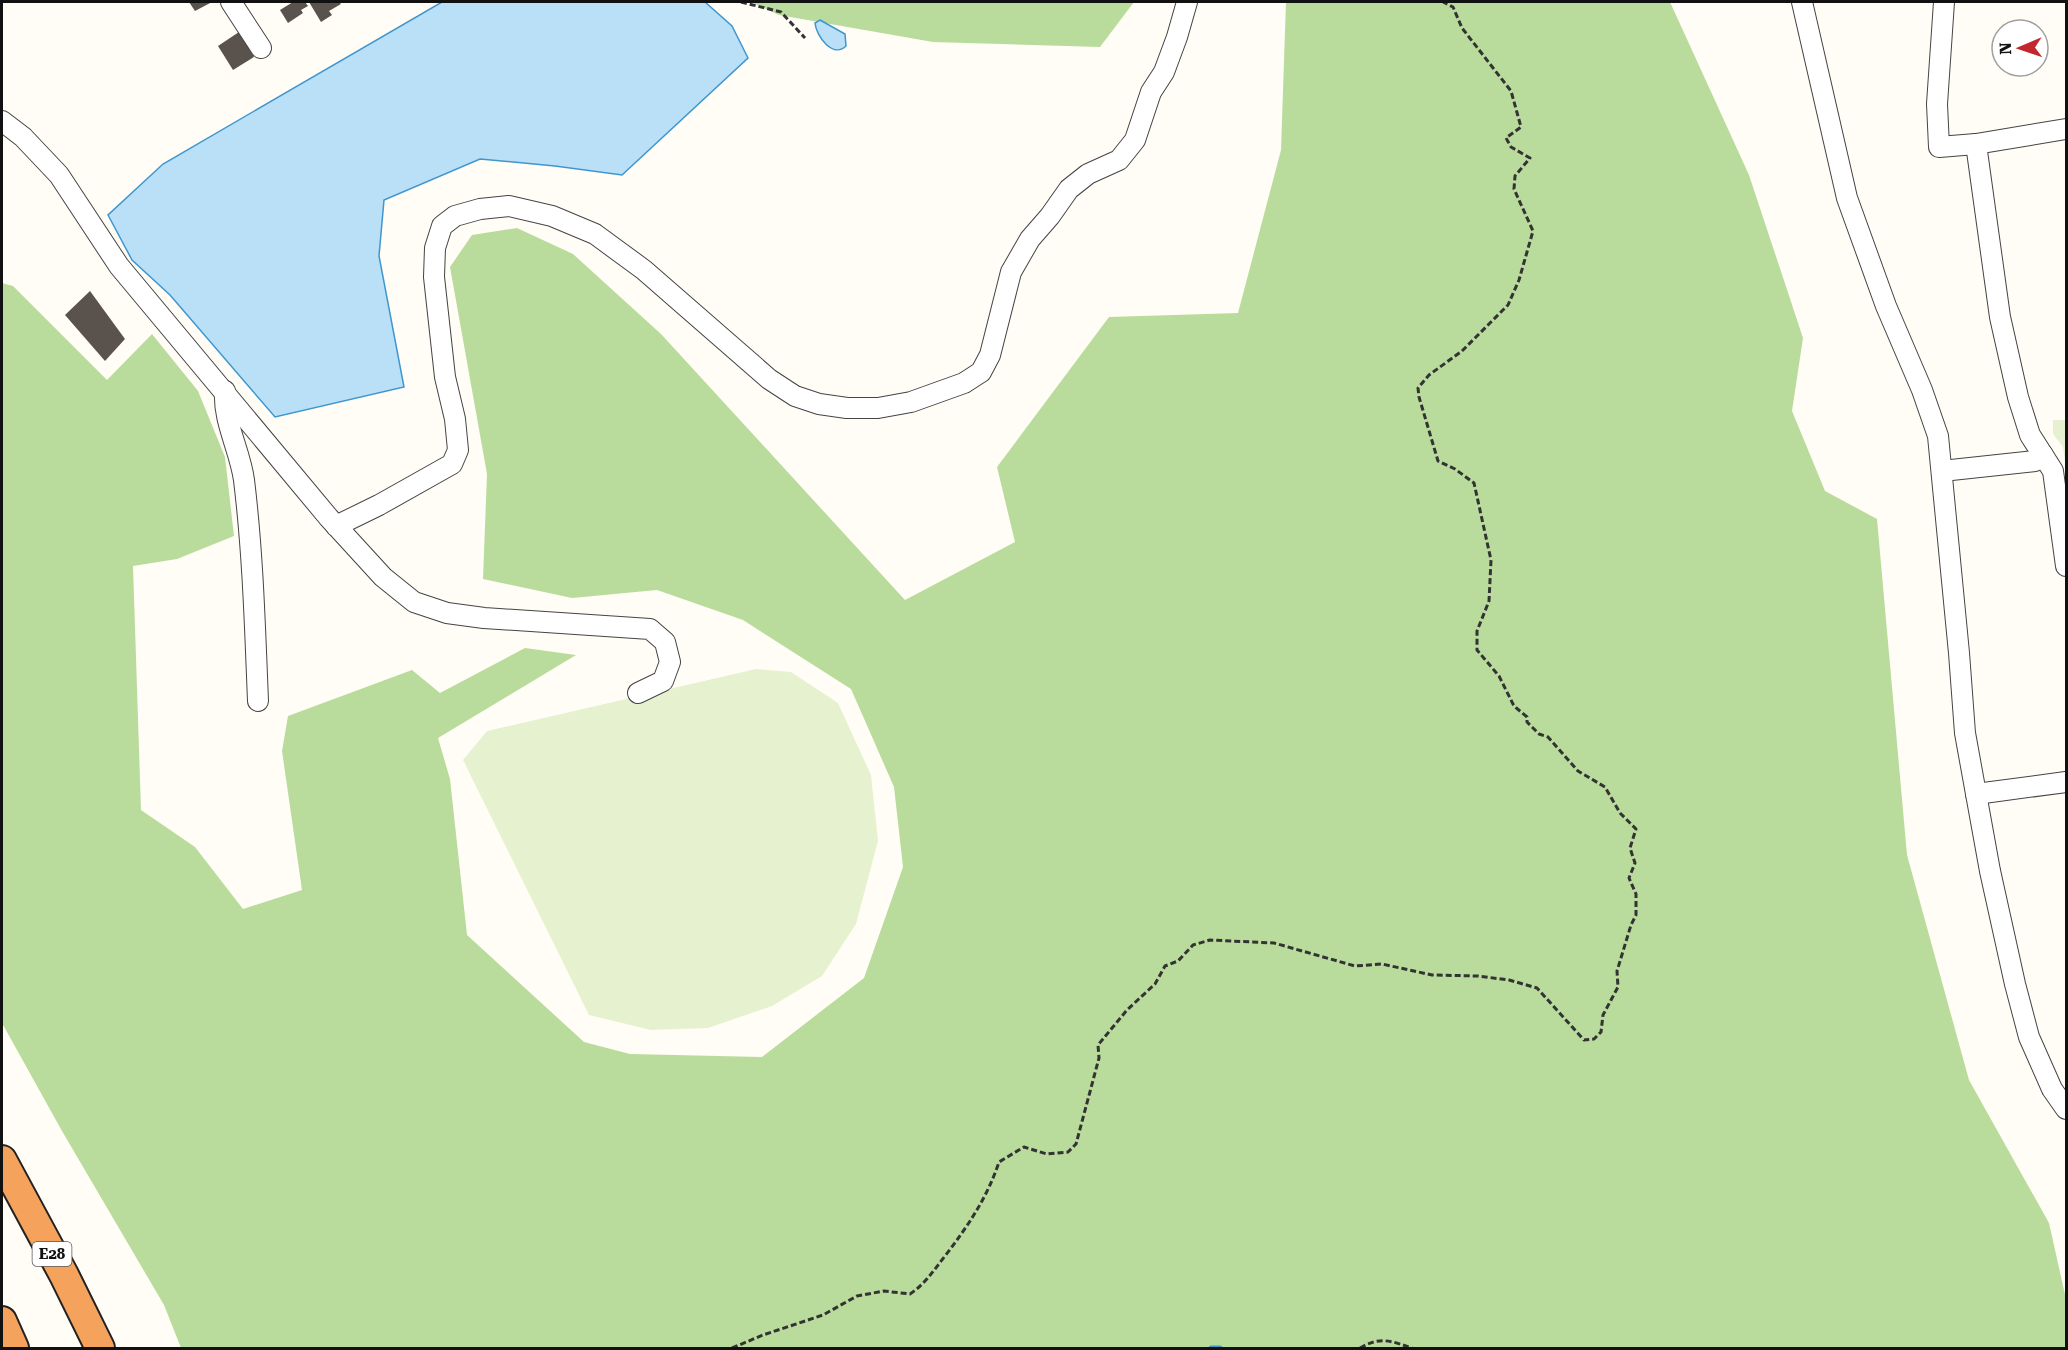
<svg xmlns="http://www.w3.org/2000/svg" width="2068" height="1350" font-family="'Roboto Serif',serif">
	<rect width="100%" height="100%" fill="#fffdf5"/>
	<g fill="#b9dc9c">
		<polygon points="751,2 1134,2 1100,47 933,42 779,15"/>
		<polygon points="1286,2 1670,2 1749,175 1803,338 1792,411 1825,491 1877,519 1907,855 1969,1080 2049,1223 2066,1299 2066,1348 181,1348 164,1305 62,1131 2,1023 2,283 13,286 107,380 152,334 198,391 225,457 234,536 177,559 133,566 141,810 195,847 243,909 302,890 282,751 288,716 412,670 440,693 525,648 576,655 438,738 450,779 467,935 584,1042 630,1054 762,1057 864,978 903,867 894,787 851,689 743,620 657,590 572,598 483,579 487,474 450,267 472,235 517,228 573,254 661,334 905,600 1015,542 997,467 1109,317 1238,313 1281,150"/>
	</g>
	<g fill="#e6f2cf">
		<polygon points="2053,420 2066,420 2066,468 2063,447 2053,434"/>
		<polygon points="756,669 791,672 838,703 871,775 878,841 856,924 822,976 772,1006 708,1028 651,1030 589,1015 463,760 487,731"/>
	</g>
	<g fill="#b9e0f7" stroke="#3f96cf" stroke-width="1.5">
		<polygon points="442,2 705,2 732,26 748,58 622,175 555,166 480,159 384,200 379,256 404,387 275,417 170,295 132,260 108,215 163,164"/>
		<path d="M820 20 845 34 846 46C833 59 816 36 815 23Z"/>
	</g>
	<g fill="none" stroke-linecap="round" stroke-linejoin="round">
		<polyline stroke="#3f96cf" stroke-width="5" points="1211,1348 1220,1348"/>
	</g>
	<g fill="#5a524d">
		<polygon points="189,2 212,2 195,11"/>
		<polygon points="293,2 305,2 308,6 301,10 303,13 288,23 280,10"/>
		<polygon points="309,2 339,2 341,4 329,11 332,15 321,22"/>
		<polygon points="239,32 254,57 233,70 218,46"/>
		<polygon points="90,291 125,339 105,361 65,315"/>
	</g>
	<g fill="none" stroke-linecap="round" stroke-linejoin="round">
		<defs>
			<g id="minor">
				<polyline points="231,2 261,48"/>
				<polyline points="1802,2 1847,198 1886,306 1922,390 1938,436 1959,653 1965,733 1990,871 2015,984 2029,1037 2052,1089 2066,1109"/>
				<polyline points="1944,2 1937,104 1939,147 1976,144 2066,129"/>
				<polyline points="2,121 23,137 59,175 119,266 329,518 383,577 414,602 447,613 484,618 650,629 665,642 670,662 663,681 638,693"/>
				<polyline points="1976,144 2000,317 2018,397 2030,435 2053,471 2066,566"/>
				<path d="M225 391C223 422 240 450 244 480 253 554 255 628 258 701"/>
				<polyline points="1942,471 2035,461 2043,455"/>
				<polyline points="336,526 379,505 452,464 458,450 455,419 445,377 434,277 435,248 442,226 455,216 480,209 509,206 552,216 595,234 644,270 769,379 795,396 819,404 847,408 878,408 911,402 964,383 981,372 990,355 1011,272 1030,239 1050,216 1069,189 1088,174 1119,160 1135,140 1151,92 1164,72 1177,37 1187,2"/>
				<polyline points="1976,794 2066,782"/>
			</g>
			<g id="highway">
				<polyline points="2,1160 64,1275 100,1348"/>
				<polyline points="2,1321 14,1348"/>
			</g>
		</defs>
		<use href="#minor" stroke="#444" stroke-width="22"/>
		<use href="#highway" stroke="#222" stroke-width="32"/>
		<g stroke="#333" stroke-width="3" stroke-dasharray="6 3" stroke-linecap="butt">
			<polyline points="741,2 781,12 805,38"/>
			<path d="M732 1348 763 1335 823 1315 857 1296 884 1291 910 1294C925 1284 934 1270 945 1256 968 1226 987 1198 999 1162L1024 1147 1047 1154 1068 1152 1076 1144 1099 1058 1098 1045 1127 1010 1155 984 1165 966 1178 961 1193 945 1210 940 1274 943 1355 966 1382 964 1432 975 1478 976 1509 980 1537 988 1584 1040 1594 1039 1601 1032 1603 1015 1618 987 1617 971 1631 925 1636 915V894L1629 878 1635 863 1630 848 1636 829 1620 813 1605 787 1578 771 1548 737 1539 734 1527 722V717L1514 706 1499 676 1477 650V631L1489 601 1491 560 1474 483 1455 469 1438 461 1419 397 1418 388 1429 375 1462 351 1508 305 1519 280 1533 231 1514 189 1515 176 1530 158 1511 147 1506 138 1521 127 1511 91 1462 28 1453 7 1443 2"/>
			<path d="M1360 1348C1380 1336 1391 1341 1412 1348"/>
		</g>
		<use href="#minor" stroke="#fff" stroke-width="20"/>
		<use href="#highway" stroke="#f5a25d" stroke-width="28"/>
	</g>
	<g text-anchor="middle" stroke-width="6" stroke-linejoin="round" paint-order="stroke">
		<rect fill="#fff" stroke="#585858" stroke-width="1.5" x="32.5" y="1242" width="39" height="24" rx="4.5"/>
		<g font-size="15" font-weight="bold" fill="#111">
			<text x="52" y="1259">E28</text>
		</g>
	</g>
	<rect width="2068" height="1350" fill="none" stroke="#111111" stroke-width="6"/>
	<g transform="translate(2020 48) rotate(268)"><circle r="28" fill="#ffffff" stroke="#a0a0a0" stroke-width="1.5"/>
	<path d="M0-4.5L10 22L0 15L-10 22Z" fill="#c4262e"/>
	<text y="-9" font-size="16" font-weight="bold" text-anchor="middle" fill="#111111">N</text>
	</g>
</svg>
